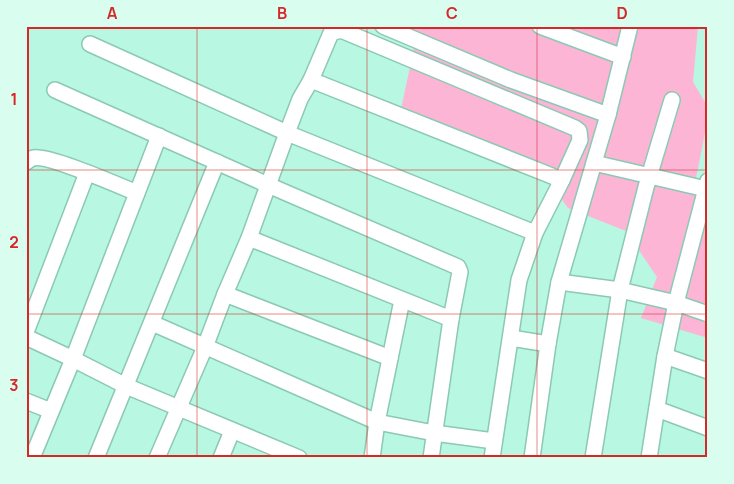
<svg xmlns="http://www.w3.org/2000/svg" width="734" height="484" font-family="Manrope,sans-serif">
	<rect width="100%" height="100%" fill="#b8f7e1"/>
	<polygon fill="#fcb5d5" points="395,26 698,26 693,82 708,107 708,118 695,183 708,186 708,338 641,318 657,277 626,231 568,208 540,170 399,119 415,43"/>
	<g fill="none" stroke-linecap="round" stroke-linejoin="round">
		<defs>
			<g id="street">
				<polyline points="383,26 511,80 608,115"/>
				<polyline points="540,26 623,57"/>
				<polyline points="90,44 287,133 535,233"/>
				<polyline points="311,80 331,33 341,30 575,128 579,131 580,140 562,180"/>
				<polyline points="55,90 268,185 458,267 460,272 451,319 431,458"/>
				<path d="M26 162C28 161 30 159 33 158 47 154 120 186 137 193"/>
				<polyline points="594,163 706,189"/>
				<polyline points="249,238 451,319"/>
				<polyline points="559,282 620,290 676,303 708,314"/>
				<polyline points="225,294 390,358"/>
				<polyline points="152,323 377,422 434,433 494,441"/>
				<polyline points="26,332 87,173"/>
				<polyline points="26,337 73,359 126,386 299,458"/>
				<polyline points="511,338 548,344"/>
				<polyline points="665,356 708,371"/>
				<polyline points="26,401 51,411"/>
				<polyline points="657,409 708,428"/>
				<polyline points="32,458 73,359 159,136"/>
				<polyline points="96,458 217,162"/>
				<polyline points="157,458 205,347 225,294 249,238 287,133 300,99 311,80 562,180 535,233 519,280 492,458"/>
				<polyline points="221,458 232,431"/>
				<polyline points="372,458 377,422 402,300"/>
				<polyline points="532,458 548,344 559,282 608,115 630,26"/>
				<polyline points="593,458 620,290 646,187 672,100"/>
				<polyline points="649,458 665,356 676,303 708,181"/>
			</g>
		</defs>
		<use href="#street" stroke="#8bc9b4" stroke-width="18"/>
		<use href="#street" stroke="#fff" stroke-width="15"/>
	</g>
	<path fill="none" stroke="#d62828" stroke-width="1" stroke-opacity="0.55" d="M197 26V458M367 26V458M537 26V458M26 170H708M26 314H708"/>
	<rect width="734" height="484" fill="none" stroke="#d9fef0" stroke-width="55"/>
	<rect x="28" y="28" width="678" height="428" fill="none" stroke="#d62828" stroke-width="2"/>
	<g font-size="16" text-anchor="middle" font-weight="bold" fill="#d62828">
		<text x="112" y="19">A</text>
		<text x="282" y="19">B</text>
		<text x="452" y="19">C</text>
		<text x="622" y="19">D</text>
		<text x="14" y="105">1</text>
		<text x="14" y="248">2</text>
		<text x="14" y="391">3</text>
	</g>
</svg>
